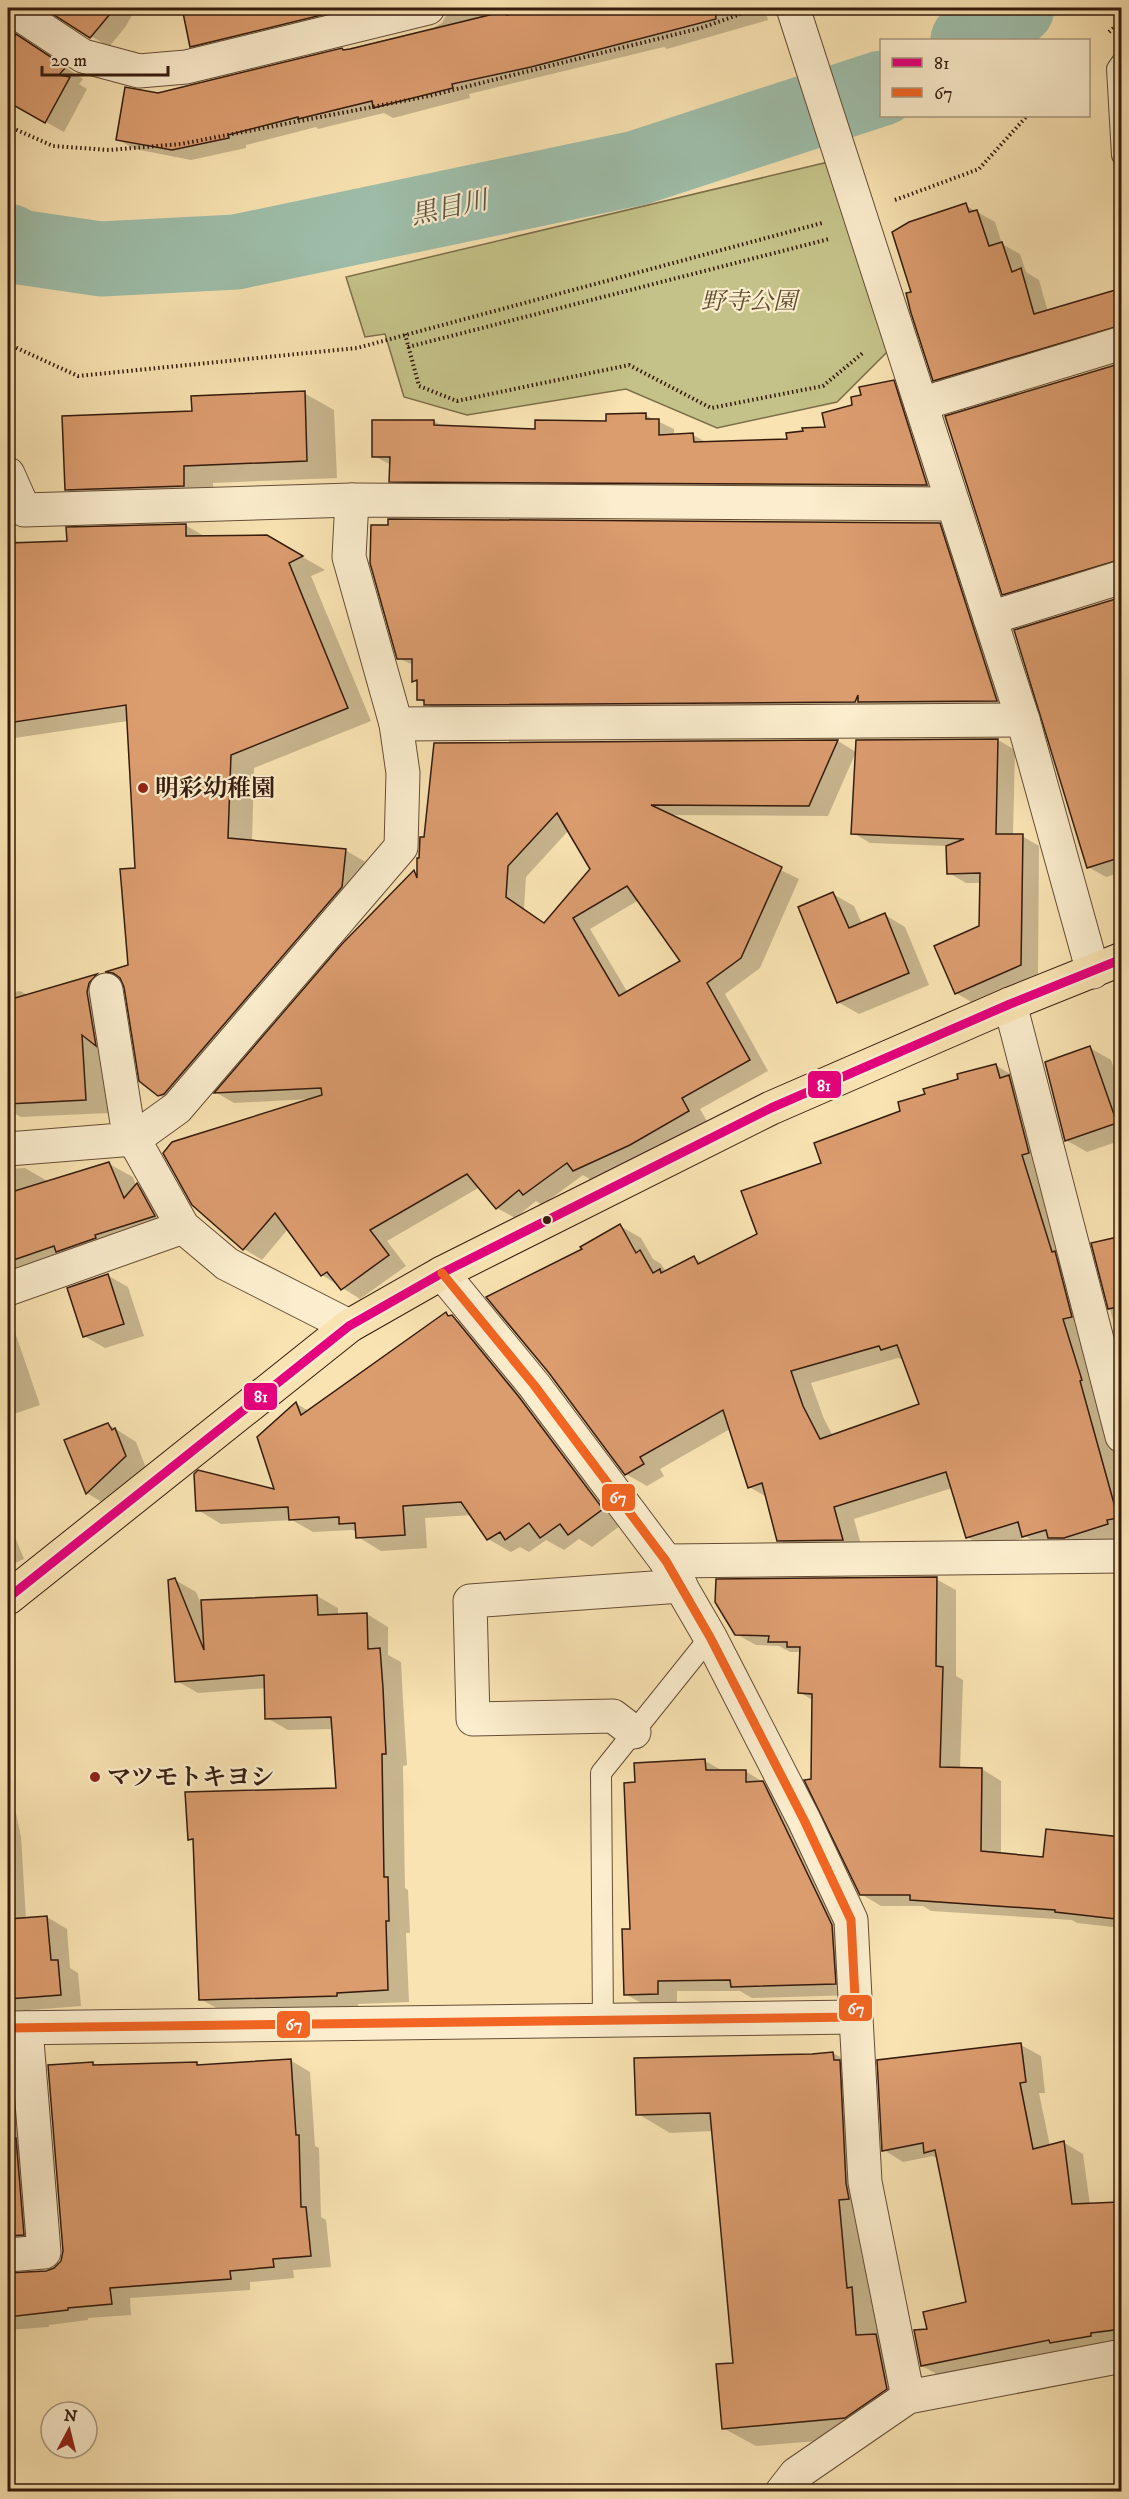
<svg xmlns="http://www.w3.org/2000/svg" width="1129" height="2499" font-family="'IM FELL DW Pica','Noto Serif JP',serif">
	<rect width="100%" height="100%" fill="#f9e3b2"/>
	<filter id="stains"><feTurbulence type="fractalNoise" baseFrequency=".00333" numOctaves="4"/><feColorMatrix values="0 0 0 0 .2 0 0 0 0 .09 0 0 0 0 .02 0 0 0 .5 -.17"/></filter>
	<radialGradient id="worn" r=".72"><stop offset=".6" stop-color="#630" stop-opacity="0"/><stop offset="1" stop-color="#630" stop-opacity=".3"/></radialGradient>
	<polygon fill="#c4c288" stroke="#7c6e4a" stroke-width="1.5" points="841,159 900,339 837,402 717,428 626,389 467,415 404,397 385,334 365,337 346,277"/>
	<g fill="#0003" fill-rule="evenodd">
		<polygon points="8,8 11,28 18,36 83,79 79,84 87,89 64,132 8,101"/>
		<polygon points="46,8 136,8 126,26 109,47"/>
		<polygon points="183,8 410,8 209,56 191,46"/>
		<polygon points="448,8 770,8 765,9 768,20 667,49 664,47 469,94 470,98 393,118 384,113 318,129 316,127 246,145 246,148 191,160 135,149 117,139 158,95 433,28 442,23 447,14"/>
		<polygon points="965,205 995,222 1002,244 1020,254 1026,272 1039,280 1048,312 1122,290 1122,339 953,390 934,380 913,293"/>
		<polygon points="1122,364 1122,573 1022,604 1003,594"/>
		<polygon points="893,382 909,391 941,493 406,489 391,481 391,465 374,456 434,421 444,427 536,431 608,422 645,415 674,429 674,436 693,435 708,443 788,441 827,428 854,406 862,396"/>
		<polygon points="304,393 334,410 337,478 213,483 214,503 96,506 66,489"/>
		<polygon points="939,524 953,532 1010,708 439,711 418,699 418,683 414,681 413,665 398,658"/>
		<polygon points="185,525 206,537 267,536 325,570 311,576 371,721 254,768 252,842 345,850 369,864 183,1109 159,1095 123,980 109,972 130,966 137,869 128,721 8,739 8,530 15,535 17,544 68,542"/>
		<polygon points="1122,598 1122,872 1106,877 1088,867"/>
		<polygon points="998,740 1015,750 1013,836 1022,836 1039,846 1038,974 973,1003 956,993 980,927 981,883 966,883 949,873 948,846 870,843 853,833"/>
		<path d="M838 741 856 752 828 816 668 815 799 879 760 968 725 994 768 1071 700 1109 707 1121 649 1155 593 1181 583 1175 542 1205 536 1201 515 1218 497 1208 480 1187 387 1241 406 1266 360 1299 322 1275 288 1229 262 1260 244 1249 193 1204 310 1099 234 1103 217 1093 343 945 414 872 419 874 425 839 435 744ZM569 830 592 870 545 924 524 909 526 877ZM639 900 682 962 628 993 590 929Z"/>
		<polygon points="833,894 854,906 862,924 885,915 905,927 929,985 859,1014 838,1002"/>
		<polygon points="97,976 119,989 109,1113 21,1117 8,1110 8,993 20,991 29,996"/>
		<polygon points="1090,1048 1111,1060 1122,1091 1122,1140 1087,1152 1066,1140"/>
		<path d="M995 1065 1016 1077 1122 1442V1540L1045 1548 1026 1537 988 1549 967 1537 952 1488 854 1519 863 1552H800L779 1540 767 1497 749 1487 730 1429 660 1469 664 1476 647 1486 626 1474 584 1249 620 1226 641 1238 653 1259 661 1264 666 1272 694 1258 703 1263 759 1234 823 1164 926 1095ZM898 1358 904 1360 921 1405 833 1436 824 1419 811 1383Z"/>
		<polygon points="109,1164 133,1177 136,1185 161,1199 178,1229 8,1288 8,1169 25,1168 49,1182"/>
		<polygon points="1122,1238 1122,1354 1093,1244"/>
		<polygon points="107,1275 128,1287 144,1336 105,1348 84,1336"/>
		<polygon points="8,1312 40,1405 8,1416"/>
		<polygon points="446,1314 475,1330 625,1522 592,1547 579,1539 564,1550 546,1540 529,1552 520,1547 511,1552 488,1539 472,1515 425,1518 427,1548 381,1551 358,1537 357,1533 353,1530 313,1532 292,1520 221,1524 198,1510 277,1491 297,1404 309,1411"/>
		<polygon points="108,1424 136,1442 146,1468 107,1505 87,1493"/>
		<polygon points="8,1520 24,1559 8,1566"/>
		<polygon points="936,1579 956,1590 956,1676 963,1680 960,1769 982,1769 1001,1781 1001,1854 1044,1858 1122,1838 1122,1928 1077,1923 1072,1920 931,1911 923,1906 881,1906 861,1894 812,1781 814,1701 799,1692 800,1652 790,1652 779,1646 756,1645 736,1634"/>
		<polygon points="175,1580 196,1592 203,1608 317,1596 338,1608 338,1616 367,1614 388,1627 388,1655 401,1662 403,1701 407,1765 403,1766 405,1888 408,1890 410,1933 406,1933 409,2002 358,2004 358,2007 222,2011 200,1999 194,1841 190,1839 337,1789 333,1729 288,1730 267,1718 266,1688 198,1693 177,1681"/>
		<polygon points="705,1761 723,1771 745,1771 783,1794 852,1937 855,1995 752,1998 740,1991 677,1991 677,2004 645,2005 625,1994 632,1930 637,1784"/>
		<polygon points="8,1776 21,1837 26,1919 47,1917 67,1929 70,1968 78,1973 81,2006 30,2010 30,2020 9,2041 43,2246 9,2270 11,2275 46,2272 56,2268 62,2261 93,2063 98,2066 196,2063 202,2066 290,2060 310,2072 315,2146 319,2148 321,2217 326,2220 331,2267 293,2270 294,2278 250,2282 250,2290 130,2298 131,2315 88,2318 88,2320 49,2325 49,2327 8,2330"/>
		<polygon points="1021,2045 1041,2056 1045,2093 1039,2093 1050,2146 1063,2142 1083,2154 1090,2205 1122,2203 1122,2342 942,2377 922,2366 928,2331 968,2303 938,2159 933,2156 903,2162 884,2150"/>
		<polygon points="833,2053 866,2072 881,2217 908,2354 878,2436 756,2446 723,2428 734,2364 713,2131 670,2133 638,2114"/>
	</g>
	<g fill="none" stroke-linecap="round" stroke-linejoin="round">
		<g stroke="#9ebeaa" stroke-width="75">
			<polyline points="968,40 1017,8"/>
			<polyline points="8,241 19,247 101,259 236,252 637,168 882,88"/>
		</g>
	</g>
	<g fill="#db9c6e" stroke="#341b0d" stroke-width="1.5" fill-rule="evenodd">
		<polygon points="43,8 115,8 90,38"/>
		<polygon points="182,8 333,8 334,12 190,47"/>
		<polygon points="534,8 715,8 716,19 531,67 452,84 453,88 373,108 372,101 298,119 298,117 228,135 229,138 172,150 116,140 125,87 158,93 342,48 343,50 350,49 506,11 507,15"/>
		<polygon points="16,34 66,67 59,75 70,77 45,123 8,102 8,51"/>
		<polygon points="966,203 969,212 977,210 989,246 1002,242 1012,272 1021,268 1034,314 1122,288 1122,325 933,381 911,313 906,293 911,292 892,232 909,222"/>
		<polygon points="1122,363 1122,559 1002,595 945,416"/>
		<polygon points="894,380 927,485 389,482 390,457 372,457 372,420 434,420 434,425 535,429 535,420 606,421 606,414 646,413 646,419 659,419 659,435 693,433 694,442 787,439 786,433 803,431 802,428 825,427 822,413 852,405 851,397 861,395 859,387"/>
		<polygon points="305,391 307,461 184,466 184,486 65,490 62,416 192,411 191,396"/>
		<polygon points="388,519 940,523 997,701 858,702 858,695 855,702 424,705 424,700 417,700 417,680 412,682 412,659 397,659 370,563 371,525 388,525"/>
		<polygon points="186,524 186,536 267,535 303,556 289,563 348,708 231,755 228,838 346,849 342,887 164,1094 158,1096 139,1081 124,987 120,978 113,973 105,972 128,965 120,869 135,868 126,705 8,723 8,543 67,541 66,527"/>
		<polygon points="1122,597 1122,857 1087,868 1014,630"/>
		<polygon points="998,739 996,834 1023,834 1021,965 955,994 934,946 979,926 980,873 947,874 946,846 964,839 851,834 856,740"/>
		<path d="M838 740 809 806 651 805 782 867 741 958 707 983 750 1060 682 1098 689 1111 630 1145 573 1171 567 1163 523 1195 519 1190 496 1209 467 1174 370 1230 389 1255 341 1290 327 1272 321 1276 275 1213 243 1250 192 1205 163 1153 172 1142 322 1095 321 1088 214 1093 342 944 414 870 417 878V858H419L420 837H424L434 743ZM557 813 590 869 544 923 506 897 508 866ZM627 886 680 961 619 996 573 918Z"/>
		<polygon points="833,892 849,928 885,913 909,973 837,1003 798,907"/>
		<polygon points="97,974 89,983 87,992 96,1046 82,1035 86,1100 8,1104 8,1000"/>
		<polygon points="1090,1046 1117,1123 1065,1141 1045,1062"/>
		<path d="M996 1064 1000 1078 1009 1075 1029 1153 1022 1155 1052 1252 1055 1251 1072 1317 1063 1319 1082 1380 1080 1381 1118 1518 1107 1520 1108 1524 1064 1538H1048L1046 1530 1022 1537 1018 1522 966 1538 946 1472 834 1507 843 1540 777 1541 762 1483 748 1488 723 1410 640 1457 644 1464 625 1475 549 1373 486 1297 582 1249 580 1247 620 1224 636 1253 640 1250 653 1273 660 1269 661 1273 694 1256 698 1264 757 1234 741 1191 821 1163 814 1143 900 1111 898 1102 925 1094 923 1089 958 1079 957 1074ZM897 1345 919 1404 820 1439 803 1406 791 1371 879 1346 881 1350Z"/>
		<polygon points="109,1162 124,1198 137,1183 155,1216 95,1235 96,1238 56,1252 54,1246 8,1262 8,1193"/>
		<polygon points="1122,1236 1122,1306 1108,1309 1091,1243"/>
		<polygon points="108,1274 124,1324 83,1337 67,1288"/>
		<polygon points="446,1312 448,1316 452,1315 519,1397 603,1509 568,1535 560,1524 540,1538 529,1523 505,1540 500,1532 487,1540 461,1502 403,1506 405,1535 356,1538 355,1523 339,1524 339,1517 289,1520 288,1507 196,1511 194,1474 198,1470 274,1489 257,1437 296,1402 301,1415"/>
		<polygon points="108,1423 112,1430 115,1428 126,1456 86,1494 64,1440"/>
		<polygon points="937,1577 936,1666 943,1667 940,1767 982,1768 981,1851 1043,1857 1046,1829 1122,1837 1122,1871 1116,1919 1055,1912 1055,1910 910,1900 910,1895 860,1895 804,1780 811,1779 812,1694 798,1693 800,1647 787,1647 787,1642 768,1642 769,1636 735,1635 715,1602 716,1579"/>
		<polygon points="175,1578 204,1650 201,1600 317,1595 318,1615 367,1613 368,1649 380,1648 383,1688 386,1754 382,1754 384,1877 388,1877 389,1921 386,1921 388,1990 337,1993 337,1996 199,2000 193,1839 188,1840 185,1792 336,1788 331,1717 265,1719 264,1675 175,1682 168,1580"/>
		<polygon points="705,1759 706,1770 746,1770 746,1782 763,1781 832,1925 836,1984 731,1987 730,1980 658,1981 658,1994 624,1995 622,1929 630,1929 624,1783 635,1782 634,1763"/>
		<polygon points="47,1916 51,1960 58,1960 61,1995 8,1999 8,1919"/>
		<polygon points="1021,2043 1026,2082 1020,2083 1033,2149 1064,2141 1072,2204 1119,2202 1122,2329 1091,2333 1091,2336 1050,2343 1049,2340 921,2366 914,2330 927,2329 923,2312 966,2302 935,2150 924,2153 923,2143 882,2151 877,2060"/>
		<polygon points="833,2052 834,2060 840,2060 846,2183 849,2199 839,2200 847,2288 852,2287 856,2335 876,2334 887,2389 845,2418 722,2429 716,2364 733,2363 710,2113 636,2115 634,2058 812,2054"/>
		<polygon points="291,2059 296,2135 299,2135 301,2207 306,2207 311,2256 273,2259 274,2267 230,2271 231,2279 110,2288 112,2304 68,2308 68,2310 8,2317 8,2273 46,2271 54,2268 61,2261 63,2251 48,2065 93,2062 93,2065 197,2062 197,2065"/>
		<polygon points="8,2138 16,2138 24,2235 8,2236"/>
	</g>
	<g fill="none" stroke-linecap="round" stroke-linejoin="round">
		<defs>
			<g id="service">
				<polyline points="1122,62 1117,69 1122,155"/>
				<polyline points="603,2021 601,1773 710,1637"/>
			</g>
			<g id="minor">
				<polyline points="10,8 83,56 139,71 186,67 428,8"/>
				<polyline points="793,8 1023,720 1093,972"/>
				<polyline points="921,404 1122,343"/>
				<polyline points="8,474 24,510 352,500 953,504"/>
				<polyline points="990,618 1122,577"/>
				<polyline points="396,724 1023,720"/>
				<polyline points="106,990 128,1129 183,1227 227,1264 349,1326"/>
				<polyline points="1010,1004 1122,1436"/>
				<polyline points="8,1149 134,1139 177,1108 401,847 403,773 396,724 349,557 352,500"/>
				<polyline points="8,1289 183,1227"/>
				<polyline points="666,1561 1122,1556"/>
				<polyline points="634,1732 613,1716 473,1719 470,1601 681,1586"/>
				<polyline points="856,2017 865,2182 908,2397"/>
				<polyline points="8,2028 856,2017 851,1920 804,1820 710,1637 666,1561 534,1385 442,1273"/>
				<polyline points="8,2255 44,2252 26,2028"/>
				<polyline points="782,2492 796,2474 908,2397 1122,2356"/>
			</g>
			<polyline id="primary" points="8,1598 349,1326 442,1273 771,1108 1010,1004 1122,959"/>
		</defs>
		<use href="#service" stroke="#654d36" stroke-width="22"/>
		<use href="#minor" stroke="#654d36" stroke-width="35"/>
		<use href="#primary" stroke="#341b0d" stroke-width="35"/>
		<g stroke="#341b0d" stroke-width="4" stroke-dasharray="1.5 3" stroke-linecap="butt">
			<polyline points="1109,32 1122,20"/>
			<polyline points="8,126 53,146 109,150 181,144 429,96 701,28 757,8"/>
			<polyline points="895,200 979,169 1027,116"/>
			<polyline points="405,334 419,386 457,401 629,365 711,408 823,386 864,352"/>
			<polyline points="8,344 78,376 357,348 822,223"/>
			<polyline points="408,347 829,239"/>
		</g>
		<use href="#service" stroke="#fbedcd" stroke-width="20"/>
		<use href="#minor" stroke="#fbedcd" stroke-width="33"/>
		<use href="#primary" stroke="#f9e3b2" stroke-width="33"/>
		<defs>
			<polyline id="bus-1" points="8,1598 349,1326 442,1273 771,1108 1010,1004 1122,959"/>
			<polyline id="bus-2" points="8,2028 856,2017 851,1920 804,1820 710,1637 666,1561 534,1385 442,1273"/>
		</defs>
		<use href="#bus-1" stroke="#fbedcd" stroke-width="14"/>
		<use href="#bus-2" stroke="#fbedcd" stroke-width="14"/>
		<use href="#bus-1" stroke="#e5007d" stroke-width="9"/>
		<use href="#bus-2" stroke="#f26522" stroke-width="9"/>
	</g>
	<g fill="#8f2418" stroke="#fbedcd" stroke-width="2">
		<circle cx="143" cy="788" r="6"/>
		<circle cx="95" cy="1777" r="6"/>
	</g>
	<circle fill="#341b0d" stroke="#fbedcd" stroke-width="2" cx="547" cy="1220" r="5"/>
	<g text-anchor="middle" stroke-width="4.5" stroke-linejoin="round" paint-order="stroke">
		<g font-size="24" font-style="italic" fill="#5f4d32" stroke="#fbedcd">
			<text x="749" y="309">野寺公園</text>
		</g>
		<g font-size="24" font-weight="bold" fill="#341b0d" stroke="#fbedcd" text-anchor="start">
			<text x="155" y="796">明彩幼稚園</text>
			<text x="107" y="1785">マツモトキヨシ</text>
		</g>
		<g font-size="26" font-style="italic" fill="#595444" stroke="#fbedcd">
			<text transform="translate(449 207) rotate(-12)" y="9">黒目川</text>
		</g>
	</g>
	<g stroke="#fbedcd" stroke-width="2">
		<rect x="807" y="1070" width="35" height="29" rx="6" fill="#e5007d"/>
		<rect x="243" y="1382" width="35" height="29" rx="6" fill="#e5007d"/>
		<rect x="601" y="1483" width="35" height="29" rx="6" fill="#f26522"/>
		<rect x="838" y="1994" width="35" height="28" rx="6" fill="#f26522"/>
		<rect x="276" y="2010" width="35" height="29" rx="6" fill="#f26522"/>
	</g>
	<g font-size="16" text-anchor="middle" font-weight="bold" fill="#fff">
		<text x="824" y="1091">81</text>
		<text x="261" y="1402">81</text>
		<text x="618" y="1503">67</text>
		<text x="856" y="2014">67</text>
		<text x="294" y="2030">67</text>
	</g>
	<rect width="1129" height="2499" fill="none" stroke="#f9e3b2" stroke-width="30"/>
	<rect x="9" y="9" width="1111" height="2481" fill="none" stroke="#341b0d" stroke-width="3"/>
	<rect x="15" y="15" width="1099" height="2469" fill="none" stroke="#341b0d" stroke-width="1.5"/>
	<rect x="880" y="39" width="210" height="78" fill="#fbedcd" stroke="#ab9980" stroke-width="1.5"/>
	<rect x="892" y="58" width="30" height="9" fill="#e5007d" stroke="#ab9980" stroke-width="1.5"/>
	<text x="934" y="69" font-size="18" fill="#341b0d">81</text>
	<rect x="892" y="88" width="30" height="9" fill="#f26522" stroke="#ab9980" stroke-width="1.5"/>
	<text x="934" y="99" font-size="18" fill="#341b0d">67</text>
	<g transform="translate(69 2430) rotate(7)"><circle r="28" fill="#fbedcd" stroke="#ab9980" stroke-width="1.5"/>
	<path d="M0-4.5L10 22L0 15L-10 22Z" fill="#8f2418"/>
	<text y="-9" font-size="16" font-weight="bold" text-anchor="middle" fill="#341b0d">N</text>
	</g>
	<path d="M42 66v9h126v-9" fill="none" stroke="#341b0d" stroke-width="3"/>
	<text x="51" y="66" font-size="18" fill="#341b0d" stroke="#fbedcd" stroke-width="4.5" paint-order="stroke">20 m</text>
	<rect width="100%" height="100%" filter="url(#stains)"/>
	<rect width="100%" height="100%" fill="url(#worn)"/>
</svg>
